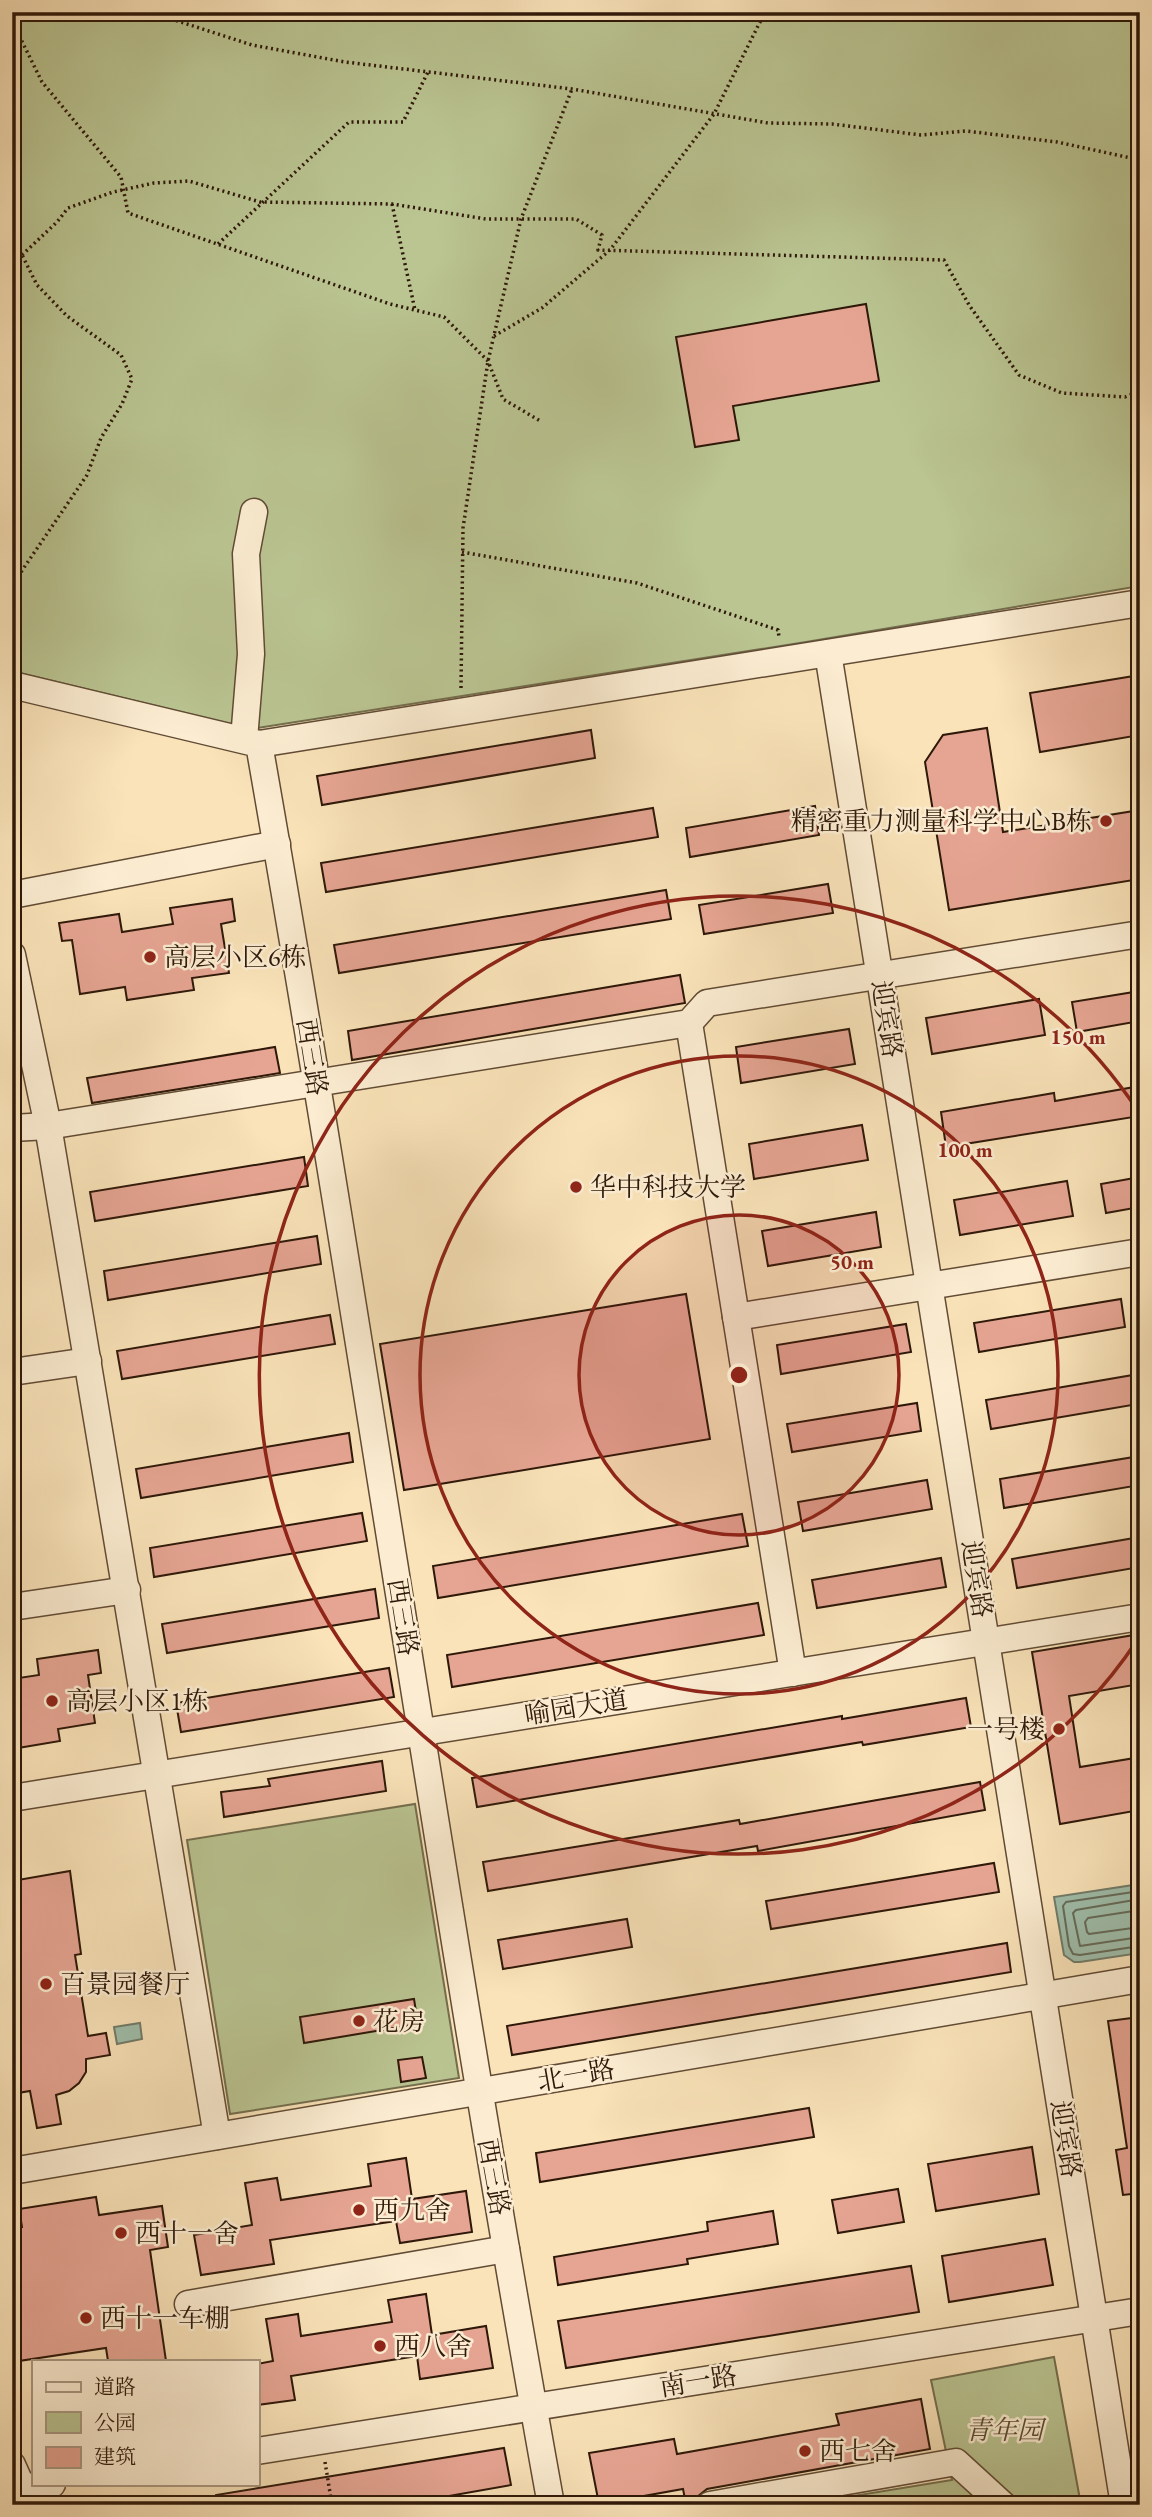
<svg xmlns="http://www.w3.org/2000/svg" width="1152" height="2517" font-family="'EB Garamond','Noto Serif SC',serif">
	<rect width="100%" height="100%" fill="#fae3b9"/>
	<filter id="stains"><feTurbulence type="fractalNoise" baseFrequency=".00286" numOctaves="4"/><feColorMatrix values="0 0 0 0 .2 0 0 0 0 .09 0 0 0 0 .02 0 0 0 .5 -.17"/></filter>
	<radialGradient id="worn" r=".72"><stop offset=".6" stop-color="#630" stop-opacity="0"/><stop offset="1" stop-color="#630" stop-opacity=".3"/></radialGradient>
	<g fill="#bac592" stroke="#746e4e" stroke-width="2">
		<polygon points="12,12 1140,12 1140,586 806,642 251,729 12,671"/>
		<polygon points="415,1804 459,2078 230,2114 187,1840"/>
		<polygon points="1054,2357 1081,2505 798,2505 952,2480 931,2380"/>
	</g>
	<g fill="#9fbeab" stroke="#727c6a" stroke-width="2">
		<polygon points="1140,1884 1140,1953 1080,1962 1074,1962 1064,1955 1054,1897"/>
		<polygon points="140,2023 142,2039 117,2044 114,2027"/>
	</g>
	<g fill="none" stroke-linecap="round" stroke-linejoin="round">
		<g stroke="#666b5a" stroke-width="2">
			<polyline points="1140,1891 1066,1902 1063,1906 1069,1946 1073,1954 1080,1955 1140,1946"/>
			<polyline points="1140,1899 1076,1910 1073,1913 1080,1946 1140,1937"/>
			<polyline points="1140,1910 1088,1918 1085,1922 1087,1932 1089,1934 1140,1927"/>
		</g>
	</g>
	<g fill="#e6a593" stroke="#2e1809" stroke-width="2">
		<polygon points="866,304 879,381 733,406 739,440 695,447 676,337"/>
		<polygon points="1140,675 1140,735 1040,752 1030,693"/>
		<polygon points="987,728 1003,832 1140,810 1140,879 949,910 925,762 943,735"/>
		<polygon points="591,730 595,758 322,805 317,776"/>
		<polygon points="815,806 819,835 690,857 686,828"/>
		<polygon points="653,808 658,837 326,892 321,863"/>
		<polygon points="828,884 833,913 704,934 699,905"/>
		<polygon points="666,890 671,919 339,973 334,945"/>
		<polygon points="232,899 235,921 221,924 229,973 192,978 194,990 127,1000 125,987 80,994 72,940 62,941 59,923 119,914 122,932 173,924 170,908"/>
		<polygon points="680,975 685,1003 352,1060 348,1031"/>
		<polygon points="1140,991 1140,1021 1077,1032 1072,1002"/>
		<polygon points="1039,999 1045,1035 932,1054 926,1018"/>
		<polygon points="849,1029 855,1064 741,1083 736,1047"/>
		<polygon points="275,1047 280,1073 92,1103 87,1078"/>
		<polygon points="1140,1086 1140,1116 946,1147 941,1112 1054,1093 1055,1101"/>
		<polygon points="862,1125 868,1160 754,1179 749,1144"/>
		<polygon points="304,1157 308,1186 95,1221 90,1192"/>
		<polygon points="1140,1177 1140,1207 1106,1213 1101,1184"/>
		<polygon points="1067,1181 1073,1216 960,1235 954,1200"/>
		<polygon points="876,1212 881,1247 768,1266 762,1231"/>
		<polygon points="317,1236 321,1264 108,1300 104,1271"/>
		<polygon points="686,1294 710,1439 404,1490 380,1344"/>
		<polygon points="1121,1299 1125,1327 979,1352 974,1323"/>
		<polygon points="330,1315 335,1344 122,1379 117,1351"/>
		<polygon points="906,1324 911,1352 781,1374 777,1345"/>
		<polygon points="1133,1375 1138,1404 991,1429 986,1400"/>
		<polygon points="917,1403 921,1431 792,1452 787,1424"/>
		<polygon points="349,1433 353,1462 141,1498 136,1469"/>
		<polygon points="1140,1456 1140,1485 1004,1508 1000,1479"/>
		<polygon points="927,1480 932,1509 803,1531 798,1502"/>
		<polygon points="362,1513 367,1541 154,1577 150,1548"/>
		<polygon points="742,1514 748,1546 438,1598 433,1566"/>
		<polygon points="1140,1537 1140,1567 1017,1588 1012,1559"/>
		<polygon points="941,1558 946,1587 817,1608 812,1580"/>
		<polygon points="375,1589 379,1618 167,1653 162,1624"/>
		<polygon points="758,1603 764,1635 452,1687 447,1655"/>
		<polygon points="1140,1634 1140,1684 1069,1696 1080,1767 1135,1758 1140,1783 1140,1810 1060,1824 1032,1652"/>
		<polygon points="98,1650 101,1673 88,1675 95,1723 58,1729 60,1741 12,1749 12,1679 39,1675 37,1659"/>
		<polygon points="389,1668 394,1697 181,1732 176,1703"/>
		<polygon points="966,1698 971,1727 863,1745 862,1742 477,1807 472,1778 842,1716 842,1719"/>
		<polygon points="382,1761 386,1791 224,1817 221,1792 270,1786 268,1779"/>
		<polygon points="980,1782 985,1810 758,1851 757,1846 488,1891 483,1862 739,1820 740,1824"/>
		<polygon points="994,1863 999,1892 771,1929 766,1901"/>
		<polygon points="70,1871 81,1954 75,1955 88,2036 106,2033 110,2055 86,2059 86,2072 79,2083 69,2091 56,2095 61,2124 37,2128 30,2091 12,2094 12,1881"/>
		<polygon points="627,1919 632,1947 503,1969 498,1940"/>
		<polygon points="1007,1943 1011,1972 512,2055 507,2026"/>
		<polygon points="414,1999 418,2024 304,2043 300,2017"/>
		<polygon points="1140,2017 1140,2193 1123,2195 1116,2150 1127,2148 1108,2021"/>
		<polygon points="422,2057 426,2078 401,2082 398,2060"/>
		<polygon points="809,2108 814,2137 540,2182 536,2153"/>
		<polygon points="1032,2147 1039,2194 936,2211 928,2164"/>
		<polygon points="406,2158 412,2199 466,2191 472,2232 400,2243 396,2221 270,2240 274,2264 201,2275 194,2235 252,2225 245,2183 277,2178 281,2200 371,2186 368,2164"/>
		<polygon points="898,2189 904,2222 838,2233 832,2200"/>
		<polygon points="96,2197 99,2215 162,2206 168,2247 150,2250 166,2361 108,2361 106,2348 12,2362 12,2229 22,2227 19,2209"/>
		<polygon points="773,2211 778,2244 687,2259 688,2264 558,2285 554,2257 708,2231 707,2222"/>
		<polygon points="1045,2239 1053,2285 949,2302 942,2256"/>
		<polygon points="911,2266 919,2312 566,2368 558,2321"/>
		<polygon points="426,2294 432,2335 486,2326 493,2368 420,2379 417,2356 291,2376 295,2400 257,2405 257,2364 273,2361 266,2319 298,2314 301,2336 392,2322 388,2300"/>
		<polygon points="921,2399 930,2449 707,2489 697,2497 685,2499 683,2489 599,2504 589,2453 674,2439 677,2454 839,2425 836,2414"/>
		<polygon points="504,2448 511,2485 398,2505 216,2505 216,2495"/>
	</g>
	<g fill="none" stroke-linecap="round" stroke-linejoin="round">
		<defs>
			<g id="minor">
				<polyline points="828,653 1124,2505"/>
				<path d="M12 685 259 744C362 1330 445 1919 551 2505"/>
				<polyline points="244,739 251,654 246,554 254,512"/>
				<polyline points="259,744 1140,603"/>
				<polyline points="12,895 277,844"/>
				<polyline points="12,955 48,1126 217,2136"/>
				<polyline points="689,1023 793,1673"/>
				<polyline points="12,1128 48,1126 689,1023 707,1003 1140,934"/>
				<polyline points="736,1317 1140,1252"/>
				<polyline points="12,1372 88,1361"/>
				<polyline points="12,1607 127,1590"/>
				<polyline points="12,1798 1140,1617"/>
				<polyline points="12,2171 1140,1979"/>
				<polyline points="188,2304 506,2249"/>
				<polyline points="257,2451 1140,2311"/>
				<polyline points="12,2465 30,2505"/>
				<polyline points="12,2493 22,2488 52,2484"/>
				<polyline points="710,2505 956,2462 1003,2505"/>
			</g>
		</defs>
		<use href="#minor" stroke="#614b35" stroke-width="29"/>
		<g stroke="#2e1809" stroke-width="3.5" stroke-dasharray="2 3.5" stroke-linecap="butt">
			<polyline points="150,12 252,45 345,62 572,89 768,123 832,124 921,135 966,131 1057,142 1140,160"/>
			<polyline points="12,21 42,82 121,177 128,213 390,304 444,317 488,361 503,399 542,422"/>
			<polyline points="392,204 415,310"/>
			<polyline points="12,243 22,255 37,285 67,316 121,355 132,379 122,404 101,438 87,475 21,572 12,592"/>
			<polyline points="218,244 349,122 403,122 428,72"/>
			<polyline points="22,255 57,222 68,208 113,192 154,183 189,181 260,202 392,204 486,219 576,219 602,235 598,250 944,260 969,305 1019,375 1062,393 1125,397 1140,391"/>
			<polyline points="494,336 542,308 610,250 714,114 765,12"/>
			<polyline points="462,552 637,583 778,630 779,637"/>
			<polyline points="461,688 463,528 488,361 521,219 572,89"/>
			<polyline points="325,2462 332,2505"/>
		</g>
		<use href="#minor" stroke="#fcedd2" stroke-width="26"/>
	</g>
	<circle cx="739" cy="1375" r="160" fill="#8f2418" fill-opacity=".12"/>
	<g fill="none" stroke="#8f2418" stroke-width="3.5">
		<circle cx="739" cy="1375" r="160"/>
		<circle cx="739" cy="1375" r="319"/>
		<path d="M1138 1639A479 479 0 1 1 1138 1111"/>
	</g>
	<g fill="#8f2418" stroke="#fcedd2" stroke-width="2.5">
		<circle cx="1106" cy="821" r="7"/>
		<circle cx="150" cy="957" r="7"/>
		<circle cx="576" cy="1187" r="7"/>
		<circle cx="52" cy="1701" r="7"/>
		<circle cx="1059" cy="1729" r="7"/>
		<circle cx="46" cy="1984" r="7"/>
		<circle cx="359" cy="2021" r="7"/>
		<circle cx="359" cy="2210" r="7"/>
		<circle cx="121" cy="2233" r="7"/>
		<circle cx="86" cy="2318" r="7"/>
		<circle cx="380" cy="2346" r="7"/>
		<circle cx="805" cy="2451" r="7"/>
	</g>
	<g text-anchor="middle" stroke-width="5" stroke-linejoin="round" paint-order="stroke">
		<g font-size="26" fill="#2e1809" stroke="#fcedd2" text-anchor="start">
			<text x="1092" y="830" text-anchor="end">精密重力测量科学中心B栋</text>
			<text x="164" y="966">高层小区6栋</text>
			<text x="590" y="1196">华中科技大学</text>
			<text x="66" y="1710">高层小区1栋</text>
			<text x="1045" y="1738" text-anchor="end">一号楼</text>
			<text x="60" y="1993">百景园餐厅</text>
			<text x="373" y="2030">花房</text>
			<text x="373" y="2219">西九舍</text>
			<text x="135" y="2242">西十一舍</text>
			<text x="100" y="2327">西十一车棚</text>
			<text x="394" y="2355">西八舍</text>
			<text x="819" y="2460">西七舍</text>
		</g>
		<g font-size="26" fill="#2e1809" stroke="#fcedd2">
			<text transform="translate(887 1019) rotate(81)" y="9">迎宾路</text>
			<text transform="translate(312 1057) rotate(81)" y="9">西三路</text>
			<text transform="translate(977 1579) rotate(81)" y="9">迎宾路</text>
			<text transform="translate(403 1617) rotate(81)" y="9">西三路</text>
			<text transform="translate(576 1707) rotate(-9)" y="9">喻园大道</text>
			<text transform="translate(576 2075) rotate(-10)" y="9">北一路</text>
			<text transform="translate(1066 2139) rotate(81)" y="9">迎宾路</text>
			<text transform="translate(494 2177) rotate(80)" y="9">西三路</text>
			<text transform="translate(698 2381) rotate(-9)" y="9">南一路</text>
		</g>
		<g font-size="26" font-style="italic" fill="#584c32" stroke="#fcedd2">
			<text x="1004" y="2439">青年园</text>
		</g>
	</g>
	<circle cx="739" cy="1375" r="10" fill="#8f2418" stroke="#fcedd2" stroke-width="3.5"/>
	<g font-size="21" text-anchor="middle" font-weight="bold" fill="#8f2418" stroke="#fcedd2" stroke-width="5" stroke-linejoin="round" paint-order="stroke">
		<text x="1078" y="1044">150 m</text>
		<text x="965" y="1157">100 m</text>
		<text x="852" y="1269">50 m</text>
	</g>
	<rect width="1152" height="2517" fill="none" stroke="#fae3b9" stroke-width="42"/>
	<rect x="14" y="14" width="1124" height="2489" fill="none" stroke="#2e1809" stroke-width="3.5"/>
	<rect x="21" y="21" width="1110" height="2475" fill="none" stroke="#2e1809" stroke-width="2"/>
	<rect x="32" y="2360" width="228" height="126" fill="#fcedd2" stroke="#aa9882" stroke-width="2"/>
	<rect x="46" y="2382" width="35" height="10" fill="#fcedd2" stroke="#aa9882" stroke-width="2"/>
	<text x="94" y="2394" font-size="21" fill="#2e1809">道路</text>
	<rect x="46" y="2412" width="35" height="21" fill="#bac592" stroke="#aa9882" stroke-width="2"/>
	<text x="94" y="2430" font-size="21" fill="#2e1809">公园</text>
	<rect x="46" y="2447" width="35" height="21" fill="#e6a593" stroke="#aa9882" stroke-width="2"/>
	<text x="94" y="2464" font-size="21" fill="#2e1809">建筑</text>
	<rect width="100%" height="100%" filter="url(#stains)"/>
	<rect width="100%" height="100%" fill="url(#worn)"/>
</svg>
